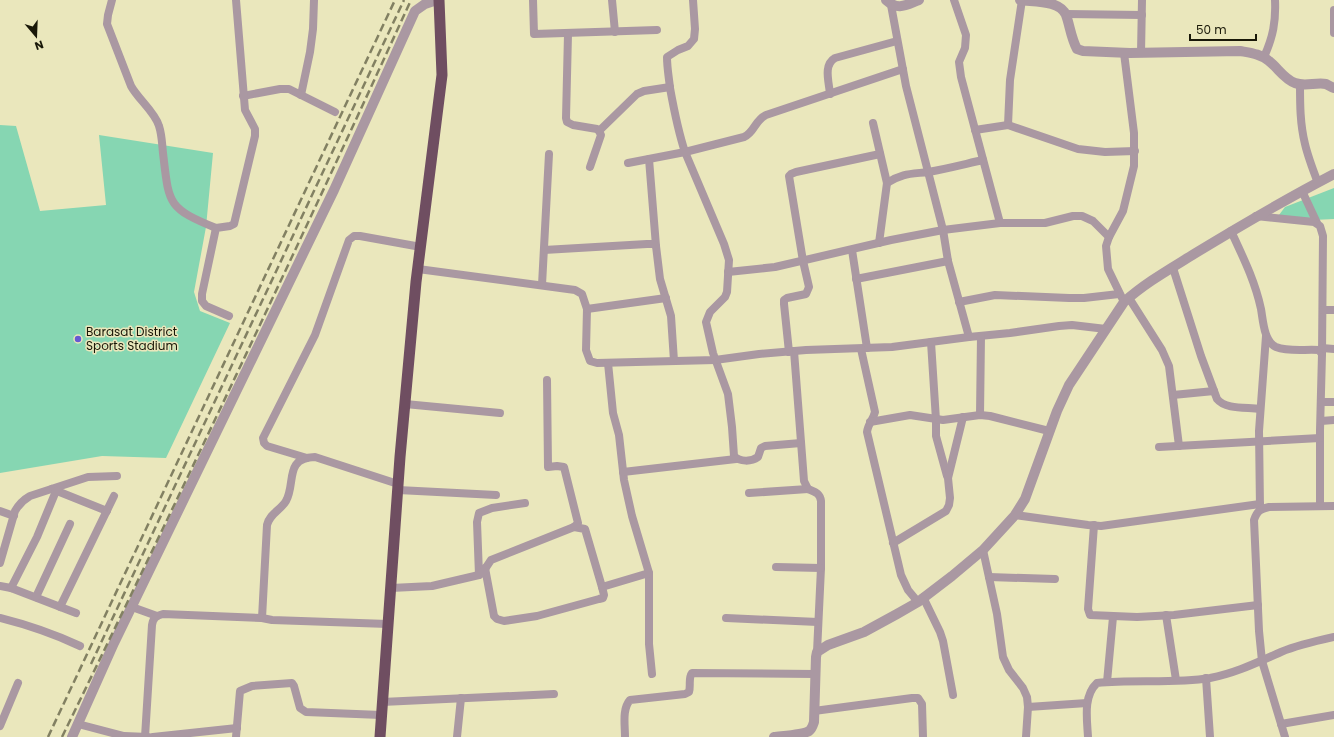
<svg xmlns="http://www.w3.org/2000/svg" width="1334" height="737" font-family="Poppins,sans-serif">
	<rect width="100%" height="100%" fill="#eae7bc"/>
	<g fill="#86d6b2">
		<polygon points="0,125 16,126 40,211 106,205 99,135 213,153 206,227 194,292 200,311 230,323 166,458 102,456 0,473"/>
		<polygon points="1334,188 1334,219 1313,220 1279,215 1285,207"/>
	</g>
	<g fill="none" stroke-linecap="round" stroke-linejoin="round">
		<g stroke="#aa98a2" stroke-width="8">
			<path d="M112 0 108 15 107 24 131 86C138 99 155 112 159 126 162 135 162 144 163 153 169 204 167 208 216 228"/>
			<polyline points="533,0 534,34 657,30"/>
			<polyline points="612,0 615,32"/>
			<path d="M693 0 695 29 694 39 688 46 678 50 667 57C667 68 669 78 670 88 674 110 678 131 685 152L724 244 729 260 727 292 725 297 710 312 706 322 713 353 728 394 732 427 734 456C740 462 751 462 758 457L761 448 765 446 801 443"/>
			<polyline points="954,0 966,35 965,48 959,62 961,77 1000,223"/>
			<polyline points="891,5 906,86 943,230 948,261 969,337"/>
			<polyline points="1334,10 1334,33"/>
			<polyline points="1066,14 1142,15"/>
			<polyline points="568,34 566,118 567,122 573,125 597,129 599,131 601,135 590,167"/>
			<polyline points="1124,53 1134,133 1134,166 1123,211 1109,237 1106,246 1108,269 1124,302"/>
			<polyline points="1141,53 1142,0"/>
			<path d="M1264 57C1273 37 1276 22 1275 0"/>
			<path d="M1300 84C1300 104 1300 124 1305 144 1308 157 1313 170 1318 183"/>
			<path d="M830 94C829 82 823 65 835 58L897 41"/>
			<polyline points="301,95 310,52 313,29 314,0"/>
			<polyline points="243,96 280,89 289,89 335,112"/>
			<polyline points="873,123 887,183"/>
			<polyline points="1008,125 1010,80 1022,0"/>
			<polyline points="975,130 1008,125 1078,149 1105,152 1135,151"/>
			<polyline points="599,131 637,94 644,91 670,87"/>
			<polyline points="649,159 656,246"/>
			<path d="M628 163 685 152 744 137C755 132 754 121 766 115L903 69"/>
			<polyline points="1302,191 1317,223"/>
			<polyline points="1256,216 1314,222 1320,226 1323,236 1322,354"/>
			<path d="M1231 231C1243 257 1255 281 1261 309 1263 320 1264 342 1276 347 1289 352 1305 349 1319 350L1322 354 1320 430V506"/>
			<path d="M879 243 887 183C902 173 911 174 928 172 946 169 965 164 983 160"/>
			<polyline points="544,250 647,244 653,244 656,246 660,279 671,316 674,361"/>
			<polyline points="852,250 867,348"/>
			<path d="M1173 268 1201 356 1217 399C1226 410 1247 407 1260 409"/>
			<polyline points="418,269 575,290 582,294 587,309 586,350 590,361 597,363 715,360 759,354 806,350 892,347 969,337 1010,333 1059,326 1072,325 1106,329"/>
			<polyline points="728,272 775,267 891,240 943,230 1000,223 1045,223 1073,216 1082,216 1093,221 1109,237"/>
			<polyline points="856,279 948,261"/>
			<polyline points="542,285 549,154"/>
			<polyline points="1129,298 1162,350 1169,366 1179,446"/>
			<polyline points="959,302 995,295 1069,298 1084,298 1119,294"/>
			<polyline points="587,309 666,298"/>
			<polyline points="1323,310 1334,310"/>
			<polyline points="229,316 206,306 202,301 202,294 216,228 230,226 234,224 255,136 255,129 245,110 236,0"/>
			<polyline points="931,342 936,420 936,436 947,476"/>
			<polyline points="1322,348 1334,349"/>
			<path d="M861 349 875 412C873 420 868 424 867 432L901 575 908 590 918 602"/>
			<path d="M794 351 804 481 808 489C815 492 820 493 821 501V568L817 652"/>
			<polyline points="789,352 784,304 784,300 787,298 806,294 809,287 803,261 789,176 791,174 796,172 880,154"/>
			<polyline points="608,363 613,413 619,435 624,480 632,516 649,573 649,644 652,674"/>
			<polyline points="1173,395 1214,391"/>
			<polyline points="1321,402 1334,402"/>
			<polyline points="405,404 500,413"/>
			<polyline points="980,415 981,336"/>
			<polyline points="1321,421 1334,420"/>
			<polyline points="870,422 910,415 943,420 980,415 990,416 1049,431"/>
			<polyline points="1159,447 1320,438"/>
			<polyline points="307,458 267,446 264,443 263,438 315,335 349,240 354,236 360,236 421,247"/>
			<polyline points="623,472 736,459"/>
			<polyline points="52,489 107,511"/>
			<polyline points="398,490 496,495"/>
			<polyline points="749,493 808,489"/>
			<polyline points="1260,508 1259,431 1266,336"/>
			<polyline points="0,511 14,516"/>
			<polyline points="1015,515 1088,525 1101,526 1260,504"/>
			<polyline points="1094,525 1088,609 1090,615 1137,617 1174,615 1258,605"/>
			<polyline points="574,527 585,529 602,587 649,573"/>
			<polyline points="893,543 946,511 949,505 950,498 948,478 963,417"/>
			<polyline points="983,550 997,614 1003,657 1009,670 1023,688 1027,697 1028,707 1026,737"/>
			<path d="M0 563 15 511C19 504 23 500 30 496L88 477 117 476"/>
			<polyline points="776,567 821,568"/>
			<polyline points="485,568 494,616 497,619 504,621 537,616 599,599 603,598 604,595 602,587"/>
			<polyline points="479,575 477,522 479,513 492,508 525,503"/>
			<polyline points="989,577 1055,579"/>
			<polyline points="0,586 11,588 76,613"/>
			<polyline points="11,588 37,537 56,491"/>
			<polyline points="391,588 432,586 479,575 483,572 491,560 574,527 578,523 564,467 557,466 548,467 547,380"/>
			<polyline points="36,597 70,524"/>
			<polyline points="923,597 940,632 943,641 953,695"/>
			<polyline points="60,607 114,496"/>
			<polyline points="132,607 157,616"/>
			<polyline points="1166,615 1176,680"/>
			<path d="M0 618C28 625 54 634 80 646"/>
			<polyline points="726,618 818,622"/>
			<path d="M388 624 272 620 262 618 267 525C270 513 281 510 286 501 296 483 284 458 315 457L398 484"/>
			<polyline points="1206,678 1210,737"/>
			<polyline points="1107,682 1113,617"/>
			<polyline points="382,702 554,694"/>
			<polyline points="1028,707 1087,703"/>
			<polyline points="814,711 912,698 918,698 922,704 923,737"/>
			<polyline points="78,724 124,736 148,737"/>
			<polyline points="1281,724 1334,715"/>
			<polyline points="0,726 18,683"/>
			<path d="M145 737 152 625C153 618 156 616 163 614L262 618"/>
			<polyline points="153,737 237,728"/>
			<polyline points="236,737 240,691 252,686 292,683 294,686 300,708 306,712 381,715"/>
			<polyline points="457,737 461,698"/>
			<path d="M625 737C625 725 622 709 630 700L685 694 689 692C691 686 688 678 692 673L815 674"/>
			<path d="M1088 737C1087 719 1083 696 1097 683 1134 679 1173 684 1210 678 1236 673 1258 662 1281 652 1298 645 1316 641 1334 637"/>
			<path d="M1285 737 1262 661 1259 631 1254 520C1257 511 1260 509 1269 507L1334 506"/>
		</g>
		<g stroke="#aa98a2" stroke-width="10">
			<path d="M886 0C898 11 906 5 919 0"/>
			<path d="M1020 0C1034 2 1060 0 1066 15 1070 26 1071 38 1077 49L1083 51 1130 53 1240 51C1251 53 1261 54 1269 61 1278 68 1284 79 1295 83 1305 87 1316 82 1326 84 1328 85 1331 87 1334 88"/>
			<polyline points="72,737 114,643 334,190 415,11 425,4 437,0"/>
			<path d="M774 737C781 736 804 735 809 731 812 729 813 725 814 722L816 657 817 652 828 645 864 632 897 614 918 602 952 576 983 550 1015 515 1025 499 1057 411 1069 385 1124 302C1145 283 1170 269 1194 254 1240 226 1286 199 1334 174"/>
		</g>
		<polyline stroke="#6f4e61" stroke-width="11" points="380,737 400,457 416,282 442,75 439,0"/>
		<g stroke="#828062" stroke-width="2.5" stroke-dasharray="8 4" stroke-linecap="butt">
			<polyline points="91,664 404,0"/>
			<polyline points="48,737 395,0"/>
			<path d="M62 737C181 493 298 247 411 0"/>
		</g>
	</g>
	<circle fill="#6759d2" stroke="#eae7bc" stroke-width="1.5" cx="78" cy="339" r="4"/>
	<g text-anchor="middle" stroke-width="3" stroke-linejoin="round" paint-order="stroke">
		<g font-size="12" fill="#191808" stroke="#eae7bc" text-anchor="start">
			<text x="86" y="336">Barasat District<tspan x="86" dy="14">Sports Stadium</tspan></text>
		</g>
	</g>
	<g transform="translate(36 36) rotate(161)" stroke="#eae7bc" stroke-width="3" paint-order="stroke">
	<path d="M0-3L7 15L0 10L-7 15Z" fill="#191808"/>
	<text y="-6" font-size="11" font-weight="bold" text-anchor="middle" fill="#191808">N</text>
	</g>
	<path d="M1190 34v6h66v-6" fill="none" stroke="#191808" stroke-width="2"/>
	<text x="1196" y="34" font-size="12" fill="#191808" stroke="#eae7bc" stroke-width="3" paint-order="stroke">50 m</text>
</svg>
